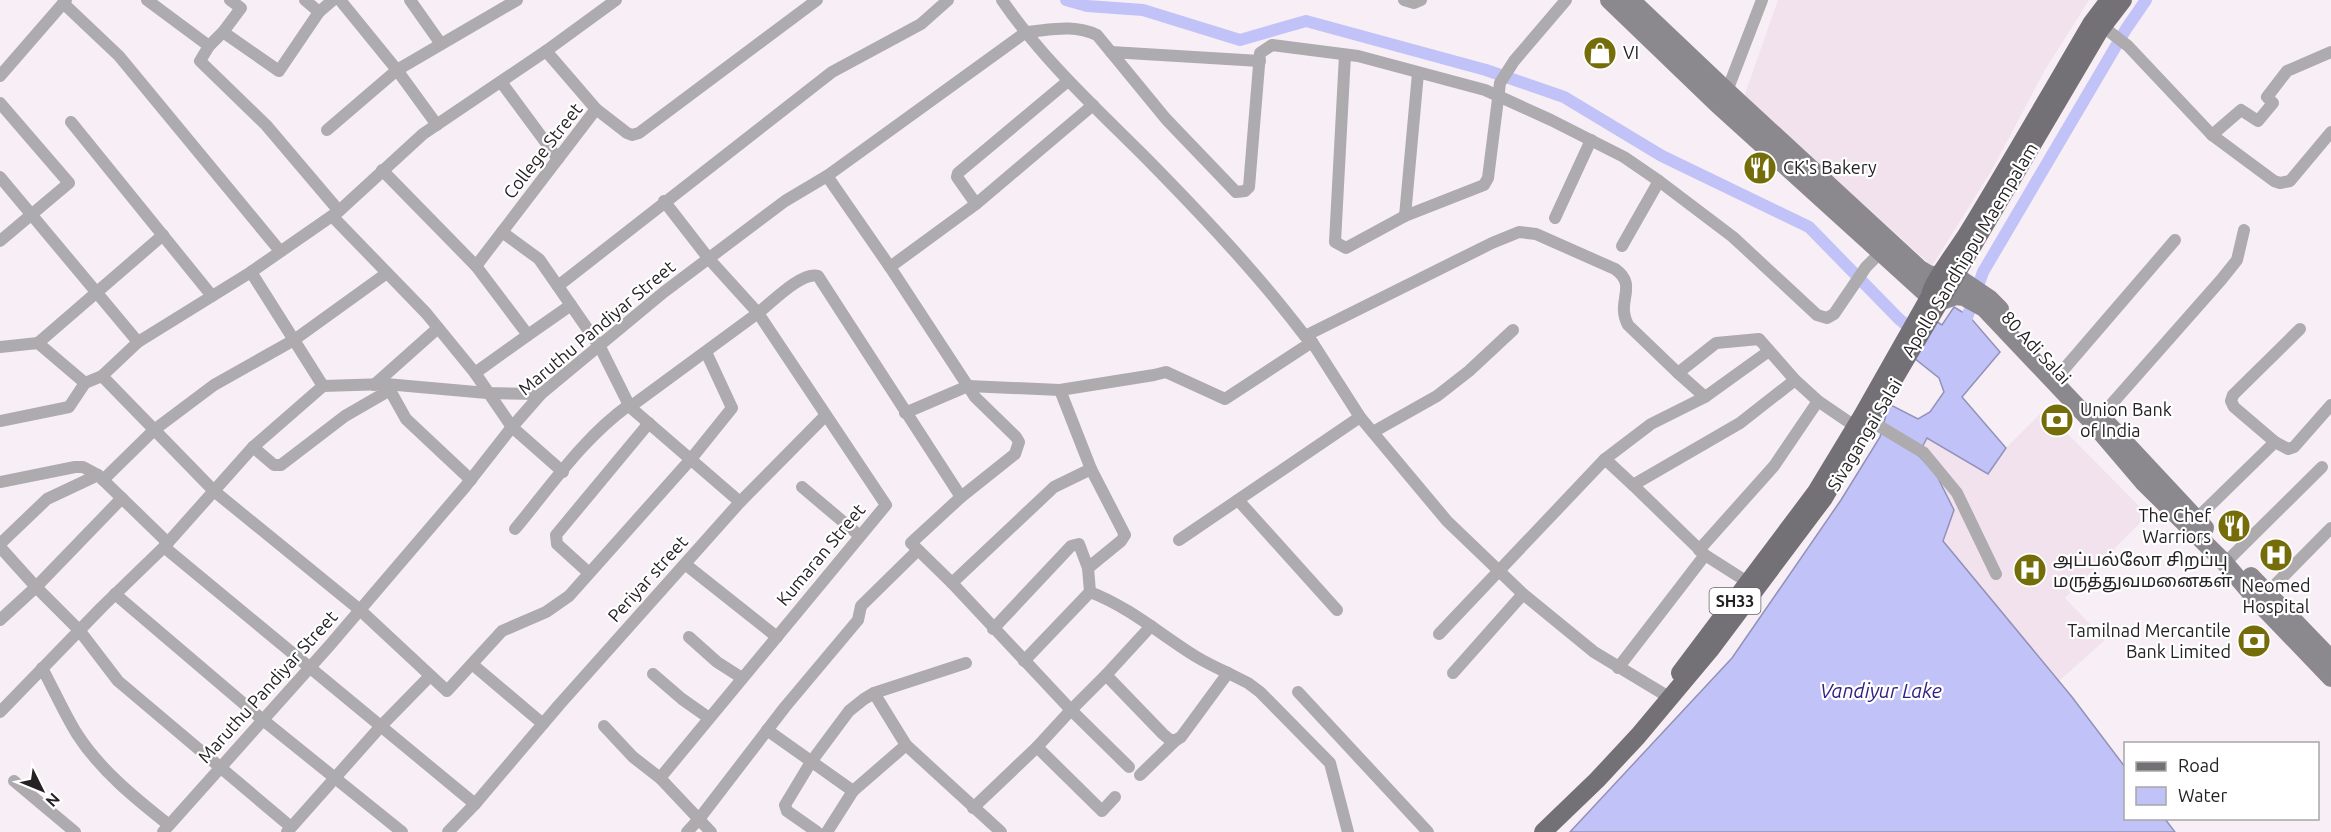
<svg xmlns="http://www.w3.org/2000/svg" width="2331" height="832" font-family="Ubuntu,'Noto Sans Tamil',sans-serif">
	<rect width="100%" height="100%" fill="#f7eff5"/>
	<g fill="#f1e2ed">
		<polygon points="1778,0 2089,0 2045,70 1990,173 1932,266 1744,97"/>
		<polygon points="2044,410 2148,515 2065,598 2105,640 2059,681 1943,541 1918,455 1928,437 1988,474 2006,448"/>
	</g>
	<polygon fill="#c1c2f7" stroke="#9292b8" stroke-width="1.5" points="1954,307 1969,316 2000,352 1962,397 2006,448 1988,474 1927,438 1918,455 1936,474 1954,510 1943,541 2072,697 2125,767 2126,818 2165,819 2175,832 1570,832 1732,658 1841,500 1880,437 1889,404 1918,419 1930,412 1944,392 1939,378 1904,350 1928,316 1942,325"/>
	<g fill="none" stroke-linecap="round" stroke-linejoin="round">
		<g stroke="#c1c2f7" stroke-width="12">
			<polyline points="1066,0 1087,6 1143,10 1240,40 1306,21 1486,70 1564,97 1662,156 1809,227 1899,319 1916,333"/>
			<polyline points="1963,329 1983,272 2126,29 2146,0"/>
		</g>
		<g stroke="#adabae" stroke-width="12">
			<polyline points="147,0 209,46 200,61 266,125 339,211"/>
			<polyline points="410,0 441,44"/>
			<path d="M1002 0C1043 60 1096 108 1147 159 1202 215 1257 273 1305 336L1312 342 1360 417 1447 521 1523 594 1594 652 1672 699"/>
			<polyline points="1404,0 1414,3 1421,0"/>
			<polyline points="63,3 119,56 280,251"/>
			<polyline points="319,12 333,0"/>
			<polyline points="2106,29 2128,46 2212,135 2274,181 2280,183 2290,181 2331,132"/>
			<polyline points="223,32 241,8 230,0"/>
			<path d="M1026 32C1051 30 1073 24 1097 35L1166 119 1236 192 1245 191 1249 187 1260 53 1272 45 1358 56 1485 90 1551 120 1624 157 1659 181 1733 237 1817 315 1827 318 1834 314 1866 267 1881 252"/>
			<polyline points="209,46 223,32 279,71 319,12 305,0"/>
			<polyline points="546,51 596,109"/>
			<polyline points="1111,52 1260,61"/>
			<polyline points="1345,55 1335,242 1346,248 1405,216 1484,185 1488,178 1500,83 1514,61 1566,0"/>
			<polyline points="0,76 66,0"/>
			<polyline points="501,82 558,159"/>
			<polyline points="1723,96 1727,91 1762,0"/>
			<polyline points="0,103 69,183 0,241"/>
			<polyline points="71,122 212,296"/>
			<polyline points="437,125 397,70 517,0"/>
			<polyline points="327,130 397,70 340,0"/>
			<polyline points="2212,135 2241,110 2258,121 2273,103 2267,97 2287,71 2331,52"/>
			<polyline points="382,170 476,266 596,109 627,133 632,135 639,133 817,0"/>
			<polyline points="827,176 890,267 976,204 957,177 958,173 1068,81"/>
			<polyline points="0,177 138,342 251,272 339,211 423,134 546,51 616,0"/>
			<polyline points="976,204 1093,105"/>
			<polyline points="332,216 426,313 475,373 528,335 476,266"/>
			<polyline points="1405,216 1418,73"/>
			<polyline points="1555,218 1591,140"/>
			<polyline points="502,232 539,259 600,347 630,407"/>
			<polyline points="1622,246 1659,181"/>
			<polyline points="890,267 975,397 1016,437 1019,442 1015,454 961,497 911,543 952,583 1071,710 1106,675 1163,734 1170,740 1176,740 1181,737 1228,673 1248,683 1260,692 1330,763 1348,832"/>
			<polyline points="251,272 323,386 386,384 487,393 541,394"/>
			<polyline points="558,286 832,72 921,24 948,0"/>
			<polyline points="528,335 571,305"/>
			<path d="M1305 336 1492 243 1519 232 1536 234 1615 269C1639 286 1615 301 1628 325L1678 373 1716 343 1759 339 1795 380 1818 401 1856 427"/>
			<polyline points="38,343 163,235"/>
			<polyline points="0,347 38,343 85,383 102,376 214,491 360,610 447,691 502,631 546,612 569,596 691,459 732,408 706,352"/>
			<polyline points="475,373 512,427 563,472"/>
			<polyline points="102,376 138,342"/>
			<polyline points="2052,383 2175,240"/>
			<polyline points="374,385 438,328"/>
			<polyline points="387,385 406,419 471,480"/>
			<polyline points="323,386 253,447 164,547 475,804 559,705 740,502 630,407 758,313 709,259 664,201"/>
			<polyline points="1705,397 1769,351"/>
			<polyline points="905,413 968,386 1060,390"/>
			<polyline points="1864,417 1924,453 1957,493 1996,574"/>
			<polyline points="0,421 69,407 85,383"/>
			<polyline points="2092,421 2101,416 2221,280 2237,260 2244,230"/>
			<polyline points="1373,432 1437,396 1469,371 1513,330"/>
			<polyline points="2275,442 2234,407 2231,401 2233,395 2300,329"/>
			<polyline points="253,447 274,465 281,465 345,416 390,390"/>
			<polyline points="1605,459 1651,424 1705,397 1678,373"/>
			<polyline points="103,480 154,430 214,385 294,340 387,273"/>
			<polyline points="0,482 75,467 83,467 98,475"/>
			<polyline points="802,487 860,536"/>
			<polyline points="1238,500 1337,610"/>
			<polyline points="740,502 825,416"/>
			<polyline points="2191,524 2275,442 2288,449 2294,447 2331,405"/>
			<path d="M515 529C551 486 583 438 629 405"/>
			<polyline points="1179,540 1360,417"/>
			<polyline points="0,544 47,499 98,475 168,543"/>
			<polyline points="0,547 36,587 79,630 118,681 291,827"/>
			<polyline points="1699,550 1774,466 1818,401"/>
			<polyline points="2225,563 2322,467"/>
			<polyline points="685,564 777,637"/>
			<polyline points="1088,568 1121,541 1125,535 1091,469"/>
			<polyline points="589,573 557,544 556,535 649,423"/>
			<polyline points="952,583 1054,487 1091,469 1060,390 1154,375 1166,372 1225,399 1312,342"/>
			<polyline points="1749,583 1705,555 1633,485 1740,423 1795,380"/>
			<path d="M1090 592C1129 607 1160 634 1195 656 1205 662 1217 668 1228 673"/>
			<polyline points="115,594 263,720 402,832"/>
			<polyline points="2263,597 2331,528"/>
			<polyline points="0,620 36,587 122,498"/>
			<polyline points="993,629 1071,546 1079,544 1088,568 1090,592 1024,661"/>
			<polyline points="1439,634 1605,459 1633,485"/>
			<polyline points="689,637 717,662 742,678"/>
			<polyline points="472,664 543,724"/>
			<path d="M42 668C54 690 64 713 77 734 100 770 136 799 169 825"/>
			<polyline points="1618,668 1705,555"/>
			<polyline points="1453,673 1523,594"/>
			<polyline points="653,674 682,699 709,718"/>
			<polyline points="1106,675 1151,626"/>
			<polyline points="1298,692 1428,832"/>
			<polyline points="0,712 102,607 164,547"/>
			<polyline points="604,726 633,757 660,778 711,832"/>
			<polyline points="767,730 853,791 827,832"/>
			<polyline points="906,745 1001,832"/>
			<polyline points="1140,775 1176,740"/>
			<path d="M660 778 886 505 758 313C771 303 802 271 818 276L961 497"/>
			<polyline points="14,781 75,832"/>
			<polyline points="853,791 906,745 874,693"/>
			<polyline points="1115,797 1102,811 1037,747 1071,710 1129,767"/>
			<polyline points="973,808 1037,747"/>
			<polyline points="163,832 330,645 465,487 512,427 541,394 664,292 785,201 827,176 1026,32"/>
			<polyline points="287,832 381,726 430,676"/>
			<polyline points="448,832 475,804"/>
			<polyline points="687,832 699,819 785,707 858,620 861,606 918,550"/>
			<polyline points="817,832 787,811 785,805 811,762 849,711 864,699 874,693 966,663"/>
		</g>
		<g stroke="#8b898e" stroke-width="18">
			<polyline points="1609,0 1716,103 1933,300 1939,302 1956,296 1964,297 1984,308 2091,421 2143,482 2225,563 2259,603 2331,678"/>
			<polyline points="1631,0 1727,91 1920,269 1930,275 1953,274 1990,299 2000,309"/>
			<polyline points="2105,421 2205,528"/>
			<polyline points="2251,576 2331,659"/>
		</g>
		<path stroke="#747176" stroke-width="18" d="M1680 673 1816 492 1862 416 1930 296C1930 285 1959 247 1967 234 2009 165 2050 94 2091 24L2109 0"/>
		<polyline stroke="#747176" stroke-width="18" points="1543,832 1597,780 1638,736 1710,650 1824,498 2100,30 2123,0"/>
	</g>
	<defs>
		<symbol id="shop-disc" viewBox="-11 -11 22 22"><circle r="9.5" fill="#746d09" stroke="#fff"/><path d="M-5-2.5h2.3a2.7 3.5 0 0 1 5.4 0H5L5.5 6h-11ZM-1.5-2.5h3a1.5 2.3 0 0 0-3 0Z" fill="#fff"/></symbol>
		<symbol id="restaurant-disc" viewBox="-11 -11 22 22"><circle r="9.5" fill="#746d09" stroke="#fff"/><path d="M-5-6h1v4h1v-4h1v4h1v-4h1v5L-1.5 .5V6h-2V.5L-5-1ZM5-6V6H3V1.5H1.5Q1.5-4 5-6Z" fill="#fff"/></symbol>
		<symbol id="bank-disc" viewBox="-11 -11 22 22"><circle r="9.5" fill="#746d09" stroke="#fff"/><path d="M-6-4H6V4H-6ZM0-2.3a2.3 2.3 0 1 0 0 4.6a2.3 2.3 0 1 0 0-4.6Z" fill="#fff"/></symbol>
		<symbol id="hospital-disc" viewBox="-11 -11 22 22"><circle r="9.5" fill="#746d09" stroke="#fff"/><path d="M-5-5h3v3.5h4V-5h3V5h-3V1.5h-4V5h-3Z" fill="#fff"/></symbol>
	</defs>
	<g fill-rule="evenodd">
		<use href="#shop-disc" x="1581" y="34" width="38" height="38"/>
		<use href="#restaurant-disc" x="1741" y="149" width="38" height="38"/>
		<use href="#bank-disc" x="2038" y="401" width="38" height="38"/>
		<use href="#restaurant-disc" x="2215" y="507" width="38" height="38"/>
		<use href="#hospital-disc" x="2257" y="536" width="38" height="38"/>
		<use href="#hospital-disc" x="2011" y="551" width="38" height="38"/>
		<use href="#bank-disc" x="2235" y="622" width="38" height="38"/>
	</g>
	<g text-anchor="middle" stroke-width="4.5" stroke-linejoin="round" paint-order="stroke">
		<rect fill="#fff" stroke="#666466" stroke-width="1.5" x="1709.5" y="588" width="51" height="26" rx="4.5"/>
		<g font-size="16" font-weight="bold" fill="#252224">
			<text x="1735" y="607">SH33</text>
		</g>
		<g font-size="18" fill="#252224" stroke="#fff" text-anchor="start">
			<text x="1623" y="59">VI</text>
			<text x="1783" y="174">CK's Bakery</text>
			<text x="2080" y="416">Union Bank<tspan x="2080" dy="21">of India</tspan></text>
			<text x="2211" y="522" text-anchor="end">The Chef<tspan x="2211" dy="21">Warriors</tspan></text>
			<text x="2053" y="566">அப்பல்லோ சிறப்பு<tspan x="2053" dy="21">மருத்துவமனைகள்</tspan></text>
			<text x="2276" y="592" text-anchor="middle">Neomed<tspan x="2276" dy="21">Hospital</tspan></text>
			<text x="2231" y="637" text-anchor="end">Tamilnad Mercantile<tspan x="2231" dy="21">Bank Limited</tspan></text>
		</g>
		<g font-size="18" fill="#252224" stroke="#fff">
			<text transform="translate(543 151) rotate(-52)" y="6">College Street</text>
			<text transform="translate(1970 250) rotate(-59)" y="6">Apollo Sandhippu Maempalam</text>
			<text transform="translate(597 328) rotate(-40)" y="6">Maruthu Pandiyar Street</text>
			<text transform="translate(2036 348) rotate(47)" y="6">80 Adi Salai</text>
			<text transform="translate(1865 435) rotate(-59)" y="6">Sivagangai Salai</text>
			<text transform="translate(821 555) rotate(-50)" y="6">Kumaran Street</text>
			<text transform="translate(648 579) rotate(-48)" y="6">Periyar street</text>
			<text transform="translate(268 687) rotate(-48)" y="6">Maruthu Pandiyar Street</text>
		</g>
		<g font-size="20" font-style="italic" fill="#342183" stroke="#fff">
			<text x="1881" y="698">Vandiyur Lake</text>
		</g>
	</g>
	<rect x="2124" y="742" width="195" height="78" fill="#ffffff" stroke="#a8a7a7" stroke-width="1.5"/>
	<rect x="2136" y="762" width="30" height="9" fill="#747176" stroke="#a8a7a7" stroke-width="1.5"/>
	<text x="2178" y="772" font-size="18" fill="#252224">Road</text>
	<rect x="2136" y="787" width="30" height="18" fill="#c1c2f7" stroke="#a8a7a7" stroke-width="1.5"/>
	<text x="2178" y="802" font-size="18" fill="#252224">Water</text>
	<g transform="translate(42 790) rotate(133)" stroke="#ffffff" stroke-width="4.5" paint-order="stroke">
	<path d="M0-4.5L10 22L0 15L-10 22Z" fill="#252224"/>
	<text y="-9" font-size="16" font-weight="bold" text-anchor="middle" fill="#252224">N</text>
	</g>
</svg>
